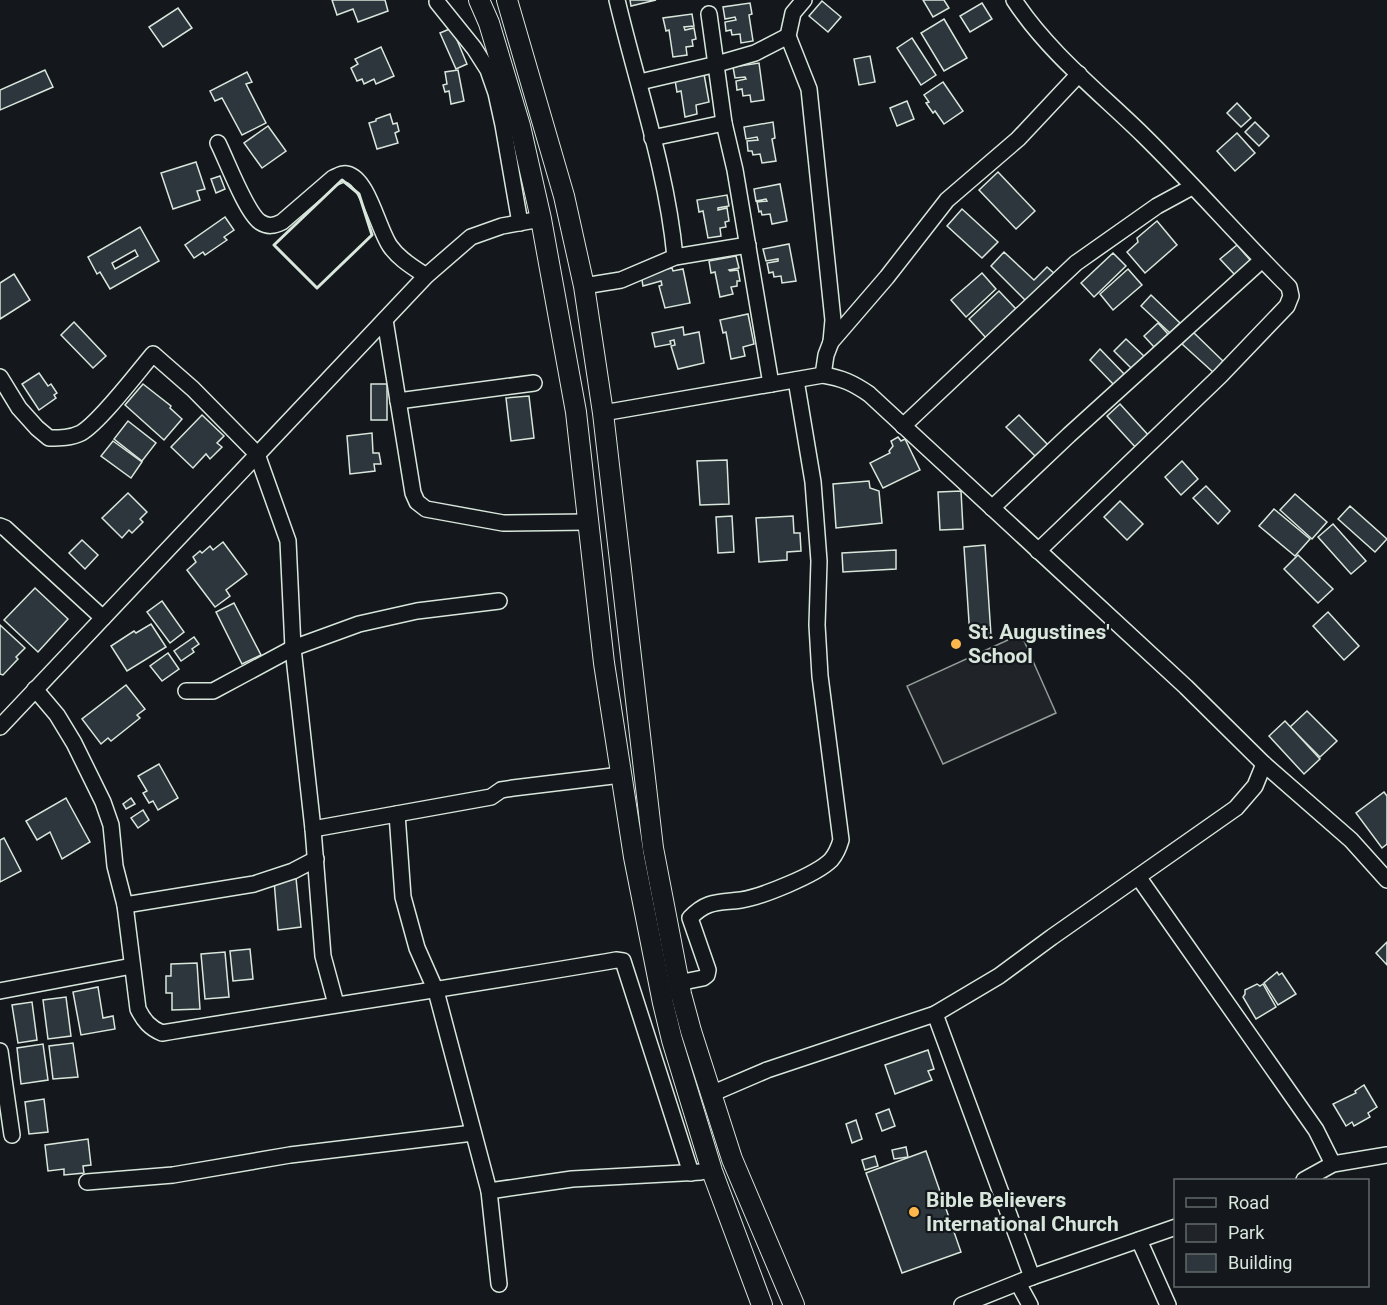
<svg xmlns="http://www.w3.org/2000/svg" width="1387" height="1305" font-family="Roboto,sans-serif">
	<rect width="100%" height="100%" fill="#14181c"/>
	<polygon fill="#202428" stroke="#939e99" stroke-width="1.5" points="1021,634 1056,713 943,764 907,686"/>
	<g fill="#2c363c" stroke="#d8e6dc" stroke-width="1.5" fill-rule="evenodd">
		<polygon points="332,0 385,0 388,11 358,22 353,9 337,15"/>
		<polygon points="630,0 656,0 631,6"/>
		<polygon points="923,0 944,0 949,8 933,17"/>
		<polygon points="822,1 841,17 828,32 809,16"/>
		<polygon points="750,3 752,14 749,15 753,41 741,43 740,34 732,35 731,30 726,31 725,22 736,20 735,17 725,19 723,7"/>
		<polygon points="982,3 992,19 970,32 960,16"/>
		<polygon points="178,8 192,28 163,47 149,27"/>
		<polygon points="692,14 694,26 684,27 685,30 694,28 696,39 692,40 693,46 686,47 687,55 673,57 669,30 666,31 663,18"/>
		<polygon points="944,19 967,58 944,71 921,33"/>
		<polygon points="452,28 467,64 456,69 440,33"/>
		<polygon points="912,38 936,75 921,85 897,48"/>
		<polygon points="381,47 394,76 376,84 374,79 364,84 362,79 357,81 351,68 358,64 355,59"/>
		<polygon points="870,56 875,82 859,85 854,59"/>
		<polygon points="759,63 764,100 751,102 750,95 743,96 742,89 737,90 736,81 746,79 745,77 735,78 733,67"/>
		<polygon points="45,70 53,87 0,110 0,90"/>
		<polygon points="458,70 464,101 451,104 449,91 445,92 443,85 447,84 445,72"/>
		<polygon points="247,72 252,82 246,84 266,123 242,135 222,98 215,101 210,91"/>
		<polygon points="704,74 709,102 696,105 697,114 685,117 681,91 677,92 675,80"/>
		<polygon points="943,82 963,111 944,124 935,111 933,113 926,103 929,102 924,95"/>
		<polygon points="907,101 914,119 897,126 890,108"/>
		<polygon points="1237,103 1251,118 1241,127 1227,113"/>
		<polygon points="390,114 393,124 397,123 399,131 395,133 398,143 377,149 369,123 376,121 376,119"/>
		<polygon points="773,122 775,138 772,139 776,161 762,163 760,154 753,155 752,151 748,151 747,141 758,140 757,137 746,139 744,127"/>
		<polygon points="1255,122 1269,136 1259,146 1245,132"/>
		<polygon points="268,126 286,151 262,168 244,143"/>
		<polygon points="1237,133 1255,153 1235,171 1217,151"/>
		<polygon points="196,162 205,189 197,191 200,200 173,209 161,173"/>
		<polygon points="998,172 1035,211 1016,229 979,190"/>
		<polygon points="220,176 225,189 216,193 211,179"/>
		<polygon points="780,184 787,221 772,224 770,214 762,215 761,211 759,212 757,202 767,201 766,199 756,201 754,189"/>
		<polygon points="727,195 729,206 718,208 718,210 727,208 729,221 725,222 726,227 720,228 721,236 708,238 703,211 699,212 697,200"/>
		<polygon points="962,209 998,242 982,258 947,226"/>
		<polygon points="225,217 234,230 224,237 227,240 205,255 203,252 194,258 185,245"/>
		<polygon points="1157,221 1177,245 1145,273 1127,252 1138,242 1137,238"/>
		<path d="M140 227 159 261 110 289 100 272 97 274 88 257ZM135 250 138 256 115 269 112 263Z"/>
		<polygon points="789,244 796,281 782,283 781,276 774,277 773,272 769,273 767,263 778,261 778,259 766,261 763,249"/>
		<polygon points="1237,245 1251,261 1235,275 1220,259"/>
		<polygon points="1004,252 1034,280 1047,267 1056,275 1028,303 991,266"/>
		<polygon points="1113,253 1126,266 1094,297 1081,283"/>
		<polygon points="736,256 739,268 729,270 730,271 738,270 740,281 737,281 737,286 731,287 733,294 720,297 715,272 711,273 709,261"/>
		<polygon points="672,268 673,271 683,269 690,303 665,308 659,286 662,285 661,281 643,286 641,274"/>
		<polygon points="1128,269 1142,285 1113,310 1100,294"/>
		<polygon points="982,273 996,289 966,317 951,300"/>
		<polygon points="14,274 30,300 0,319 0,283"/>
		<polygon points="999,291 1016,309 986,338 969,319"/>
		<polygon points="1151,295 1180,323 1170,333 1141,306"/>
		<polygon points="748,314 754,344 743,347 745,356 731,359 726,332 723,333 720,320"/>
		<polygon points="74,322 106,356 93,368 61,335"/>
		<polygon points="1158,323 1168,334 1154,347 1144,336"/>
		<polygon points="683,327 684,335 699,332 704,363 678,369 671,346 675,345 674,340 670,341 671,344 655,347 652,333"/>
		<polygon points="1193,332 1224,362 1214,373 1182,344"/>
		<polygon points="1126,339 1145,357 1133,370 1114,351"/>
		<polygon points="1100,349 1126,376 1115,386 1090,360"/>
		<polygon points="39,373 48,386 51,384 57,393 54,395 56,398 39,410 22,384"/>
		<polygon points="143,384 171,406 170,408 182,419 164,440 125,405"/>
		<rect x="371" y="384" width="16" height="36"/>
		<polygon points="529,396 534,438 511,441 506,398"/>
		<polygon points="1120,404 1150,437 1137,449 1107,416"/>
		<polygon points="202,415 224,436 217,443 222,447 210,459 206,454 193,468 171,447"/>
		<polygon points="1019,415 1050,447 1038,459 1006,427"/>
		<polygon points="128,421 156,443 142,461 114,439"/>
		<polygon points="372,433 373,453 379,453 381,464 374,464 375,471 350,474 347,436"/>
		<polygon points="898,437 901,441 905,439 920,470 883,488 870,463 890,453 889,451 893,446 891,441"/>
		<polygon points="113,441 142,462 131,478 101,456"/>
		<polygon points="727,460 729,504 700,505 697,461"/>
		<polygon points="1182,461 1198,479 1181,495 1165,477"/>
		<polygon points="869,481 870,488 879,491 882,523 836,528 833,484"/>
		<polygon points="1206,486 1230,511 1218,524 1193,498"/>
		<polygon points="961,491 963,529 940,530 938,492"/>
		<polygon points="128,493 147,512 140,519 143,522 132,533 129,530 122,538 102,518"/>
		<polygon points="1295,494 1327,522 1312,539 1280,510"/>
		<polygon points="1120,501 1143,524 1127,540 1104,517"/>
		<polygon points="1350,506 1387,539 1375,552 1338,519"/>
		<polygon points="1274,509 1310,539 1295,556 1259,526"/>
		<polygon points="732,516 734,552 718,553 716,517"/>
		<polygon points="793,516 794,533 800,533 801,551 787,552 787,560 759,562 756,518"/>
		<polygon points="1333,524 1366,561 1351,574 1318,537"/>
		<polygon points="82,540 98,555 85,569 69,553"/>
		<polygon points="223,542 247,574 226,590 230,596 215,607 187,570 196,562 193,557 200,551 202,553 210,546 213,550"/>
		<polygon points="985,545 991,635 970,637 964,547"/>
		<polygon points="896,550 896,569 843,572 842,553"/>
		<polygon points="1298,555 1333,589 1318,603 1284,569"/>
		<polygon points="35,588 68,619 38,652 4,620"/>
		<polygon points="162,601 184,632 170,643 147,612"/>
		<polygon points="234,603 261,655 242,664 216,612"/>
		<polygon points="1328,612 1359,646 1344,660 1313,626"/>
		<polygon points="151,624 166,647 127,671 111,646 134,631 136,633"/>
		<polygon points="0,625 25,648 16,657 18,659 3,675 0,674"/>
		<polygon points="194,637 199,644 192,649 194,652 181,661 174,651"/>
		<polygon points="168,653 179,669 162,681 150,666"/>
		<polygon points="126,685 145,709 137,715 140,718 111,741 108,738 101,744 82,719"/>
		<polygon points="1307,711 1337,741 1320,757 1290,727"/>
		<polygon points="1285,721 1320,759 1304,774 1269,736"/>
		<polygon points="159,764 178,798 158,810 153,801 149,803 143,793 147,791 138,776"/>
		<polygon points="1384,792 1387,796 1387,844 1382,848 1356,813"/>
		<polygon points="66,798 90,842 62,859 50,832 37,840 26,821"/>
		<polygon points="131,798 135,804 126,809 123,804"/>
		<polygon points="143,810 149,820 138,828 131,818"/>
		<polygon points="4,838 21,871 0,882 0,840"/>
		<polygon points="296,878 301,927 278,930 274,880"/>
		<polygon points="1387,942 1387,965 1376,953"/>
		<polygon points="250,949 253,979 233,981 230,951"/>
		<polygon points="225,952 229,997 205,999 201,954"/>
		<polygon points="197,963 200,1009 172,1010 172,993 166,993 166,976 171,976 171,964"/>
		<polygon points="1277,972 1279,975 1282,973 1296,994 1278,1005 1264,983"/>
		<polygon points="1257,984 1260,986 1263,984 1276,1007 1256,1019 1243,997 1245,994 1245,990"/>
		<polygon points="98,987 103,1018 113,1016 115,1029 81,1035 73,992"/>
		<polygon points="66,997 71,1036 48,1039 43,1000"/>
		<polygon points="32,1002 37,1040 18,1043 12,1005"/>
		<polygon points="73,1043 78,1077 53,1079 49,1046"/>
		<polygon points="43,1044 48,1080 21,1084 17,1048"/>
		<polygon points="928,1050 934,1069 928,1071 932,1080 895,1094 885,1065"/>
		<polygon points="1364,1085 1377,1107 1368,1113 1370,1117 1354,1126 1352,1122 1346,1126 1333,1104 1356,1093 1355,1091"/>
		<polygon points="44,1099 48,1132 29,1134 25,1102"/>
		<polygon points="889,1109 895,1126 882,1131 876,1114"/>
		<polygon points="856,1120 862,1139 852,1143 846,1124"/>
		<polygon points="88,1139 91,1165 83,1166 84,1173 64,1175 64,1169 48,1171 45,1145"/>
		<polygon points="906,1147 908,1157 894,1159 892,1150"/>
		<polygon points="926,1151 961,1252 902,1273 866,1173"/>
		<polygon points="875,1156 878,1166 865,1170 862,1160"/>
	</g>
	<g fill="none" stroke-linecap="round" stroke-linejoin="round">
		<defs>
			<g id="minor">
				<path d="M617 0C637 85 667 170 675 257"/>
				<path d="M1014 0C1048 52 1099 92 1143 135 1193 184 1239 237 1289 287L1291 296 1287 306 1220 376 1038 551"/>
				<polyline points="437,2 474,48 488,70 496,93 503,125 520,223"/>
				<polyline points="709,14 724,123 735,170 771,384"/>
				<polyline points="788,36 809,89 833,320 831,342"/>
				<polyline points="640,82 717,64 755,53 788,36 793,13 804,0"/>
				<polyline points="652,138 724,123"/>
				<path d="M218 143C227 161 246 212 260 222 268 227 274 226 282 222L333 178C338 176 342 173 347 174 368 178 378 229 390 246 399 259 413 267 426 276"/>
				<polyline points="584,286 621,280 675,257 748,245"/>
				<polyline points="385,320 413,493 417,502 426,509 503,523 588,522"/>
				<polyline points="823,375 826,355 831,342 887,277 947,200 1018,139 1079,74"/>
				<path d="M0 377 19 408 37 428 49 438C60 438 71 438 81 433 100 422 137 373 153 354L193 389 257 454 288 541 293 648 313 829 323 956 336 1004"/>
				<polyline points="398,401 534,383"/>
				<path d="M603 413 823 375C842 378 853 383 869 394L1186 687 1264 764 1351 840 1387 880"/>
				<polyline points="903,426 1076,263 1157,206 1192,187"/>
				<polyline points="992,508 1069,435 1262,260"/>
				<polyline points="0,526 5,528 103,618"/>
				<path d="M35 689 57 715 74 743 103 802 111 825 115 866 125 905 138 1009C144 1021 150 1028 162 1033 314 1008 465 986 616 960L623 961 691 1173"/>
				<polyline points="186,691 213,691 293,648 359,624 417,611 499,601"/>
				<polyline points="0,727 426,276 471,237 502,226 541,219"/>
				<polyline points="397,814 403,897 417,948 436,991 489,1191 499,1284"/>
				<polyline points="313,829 491,797 501,790 513,788 621,775"/>
				<polyline points="1139,878 1316,1130 1333,1164"/>
				<polyline points="125,905 254,884 293,871 316,859"/>
				<path d="M678 983 703 978 707 975 708 970 690 918C707 900 718 903 741 900 761 897 816 875 831 860 836 854 839 847 841 840L820 676 817 625 819 561 813 482 796 380"/>
				<polyline points="0,991 132,966"/>
				<polyline points="935,1014 1032,1277"/>
				<polyline points="0,1051 12,1135"/>
				<polyline points="711,1094 767,1070 935,1014 999,976 1052,937 1236,808 1255,786 1264,764"/>
				<polyline points="1304,1180 1333,1164 1387,1155"/>
				<polyline points="87,1182 173,1175 290,1155 473,1133"/>
				<polyline points="489,1191 572,1179 701,1172"/>
				<polyline points="1139,1240 1168,1305"/>
				<polyline points="1018,1283 1030,1305"/>
				<polyline points="962,1305 1032,1277 1176,1227"/>
			</g>
			<g id="major">
				<polyline points="479,0 489,23 520,126 541,219 576,412 604,663 634,857 663,1003 672,1040 712,1171 762,1305"/>
				<polyline points="507,0 564,196 584,286 603,413 653,848 681,994 691,1031 732,1159 794,1305"/>
			</g>
		</defs>
		<use href="#minor" stroke="#d8e6dc" stroke-width="18"/>
		<use href="#major" stroke="#d8e6dc" stroke-width="22"/>
		<use href="#minor" stroke="#14181c" stroke-width="15"/>
		<use href="#major" stroke="#14181c" stroke-width="20"/>
		<polygon stroke="#d8e6dc" stroke-width="3" points="342,180 359,194 372,235 317,288 274,245"/>
	</g>
	<g fill="#ffb74d" stroke="#14181c" stroke-width="2">
		<circle cx="956" cy="644" r="6"/>
		<circle cx="914" cy="1212" r="6"/>
	</g>
	<g text-anchor="middle" stroke-width="4.5" stroke-linejoin="round" paint-order="stroke">
		<g font-size="21" font-weight="bold" fill="#d8e6dc" stroke="#14181c" text-anchor="start">
			<text x="968" y="639">St. Augustines'<tspan x="968" dy="24">School</tspan></text>
			<text x="926" y="1207">Bible Believers<tspan x="926" dy="24">International Church</tspan></text>
		</g>
	</g>
	<rect x="1174" y="1179" width="195" height="108" fill="#14181c" stroke="#626a69" stroke-width="1.5"/>
	<rect x="1186" y="1198" width="30" height="9" fill="#14181c" stroke="#626a69" stroke-width="1.5"/>
	<text x="1228" y="1209" font-size="18" fill="#d8e6dc">Road</text>
	<rect x="1186" y="1224" width="30" height="18" fill="#202428" stroke="#626a69" stroke-width="1.5"/>
	<text x="1228" y="1239" font-size="18" fill="#d8e6dc">Park</text>
	<rect x="1186" y="1254" width="30" height="18" fill="#2c363c" stroke="#626a69" stroke-width="1.5"/>
	<text x="1228" y="1269" font-size="18" fill="#d8e6dc">Building</text>
</svg>
